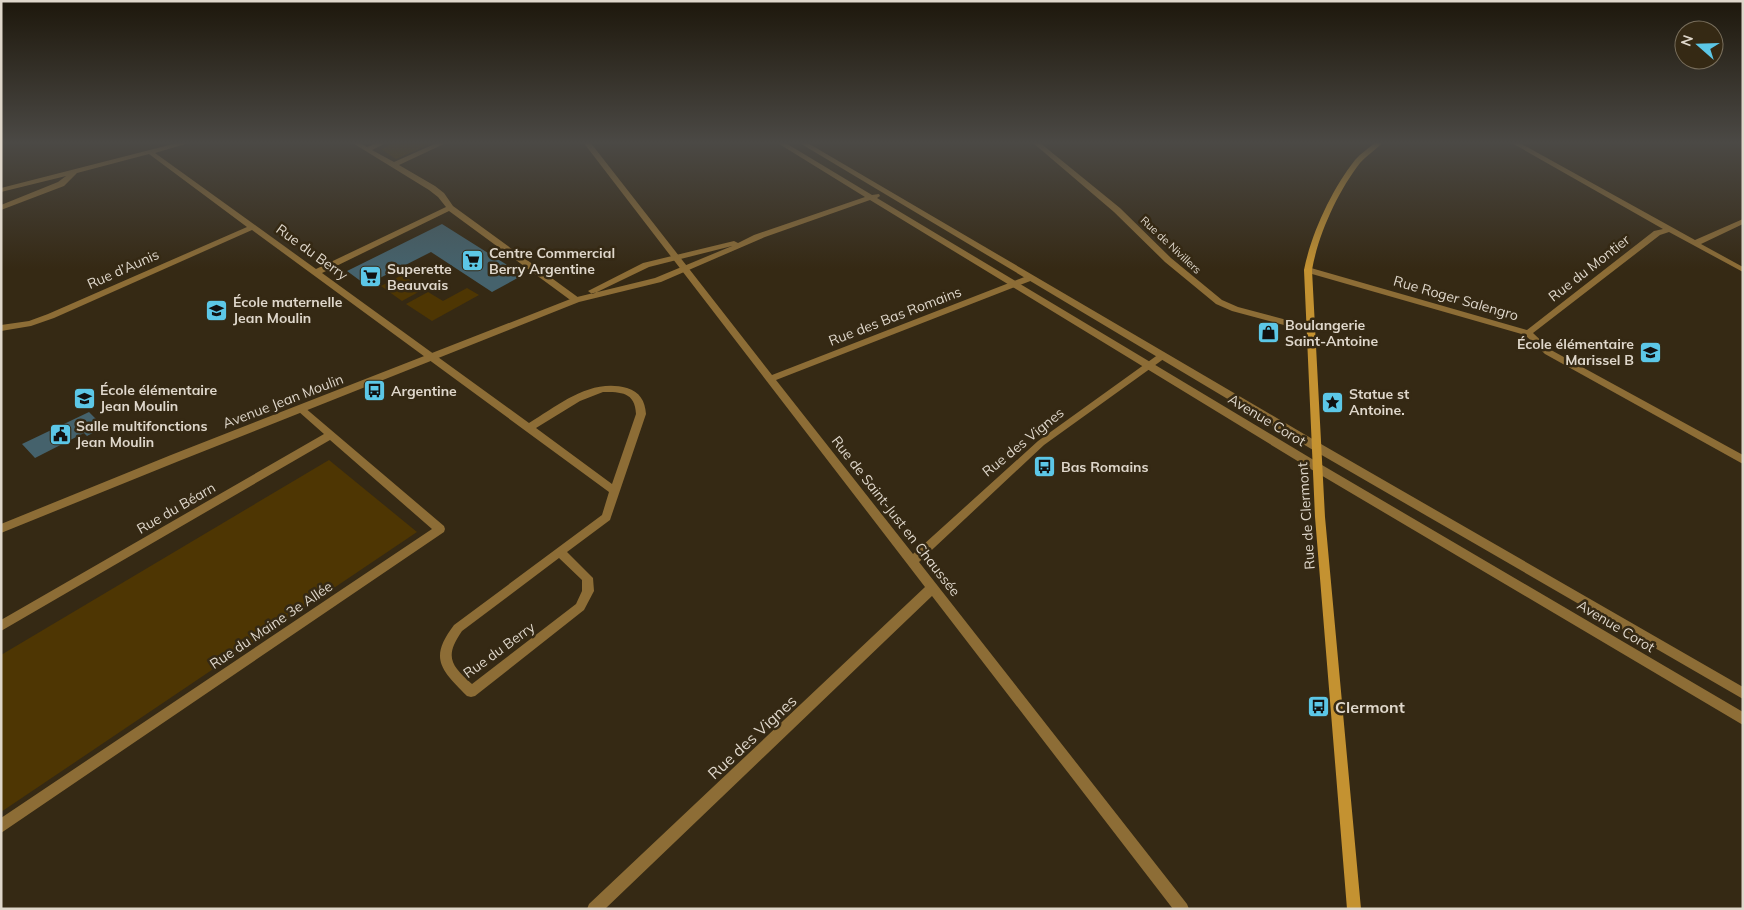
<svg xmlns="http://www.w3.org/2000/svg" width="1744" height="910" font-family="Mulish,sans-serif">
	<rect width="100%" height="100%" fill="#352914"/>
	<g fill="#4e3603">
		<polygon points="396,142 435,142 396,159 381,149"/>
		<polygon points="402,275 424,289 402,301 381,286"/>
		<polygon points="467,288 479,295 432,321 406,304 428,292 443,301"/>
		<polygon points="329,460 417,532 1,812 1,655"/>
	</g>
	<g fill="#45626c">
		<polygon points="442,224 523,275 492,292 431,252 366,285 347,271"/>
		<polygon points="89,412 104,427 87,436 84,433 35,458 22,444"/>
	</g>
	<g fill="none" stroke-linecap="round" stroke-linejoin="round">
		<g fill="#8d6d36" fill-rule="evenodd">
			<path d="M181 142H192L155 153 316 269 446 207 438 197 429 190 351 142H359L367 147 379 142H388L372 150 394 162 439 142H448L399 165 435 186 444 193 453 206 579 298V302H573L449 211 322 273 529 423C559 405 590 378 627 388 640 392 645 401 646 414L611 517 610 520 567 552 593 578 594 591 584 610 475 696 471 697 467 696C440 669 429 658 454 625L602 515 609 492 252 230 54 318 31 326 1 331V325L29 321 48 314 247 227 149 154 77 173 64 186 1 210V205L58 182 66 176 1 192V188ZM603 392C621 392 635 392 636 414L612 484 536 428 580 401ZM559 558 582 580V591L576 604 472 684C451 665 444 657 462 631Z"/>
			<polygon points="583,142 590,142 772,375 1027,276 1033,276 1033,280 776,380 913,554 1038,441 1159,354 1165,354 1167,356 1165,358 1044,445 919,562 1187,904 1189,909 1173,909 932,596 605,909 587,909 589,904 925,587"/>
			<polygon points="1032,142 1039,142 1120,208 1171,258 1222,300 1238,307 1313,327 1314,329 1313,331 1310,332 1232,311 1216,304 1165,262 1114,212"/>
			<polygon points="1510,142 1518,142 1695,240 1743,219 1743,224 1701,244 1743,267 1743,272 1669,232 1660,235 1533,333 1551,350 1743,455 1743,464 1545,354 1525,335 1305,272 1304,270 1308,268 1311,268 1527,330 1654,231 1663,229"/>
			<polygon points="301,406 304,407 444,526 445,529 444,532 1,833 1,818 432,529 330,440 1,631 1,620 324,434 298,411 296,409 298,407"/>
		</g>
		<g fill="#8d6d36" fill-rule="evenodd">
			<polygon points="776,142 784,142 872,195 879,194 880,196 877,198 1322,465 1743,712 1743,725 1314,471 870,200 765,237 661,282 579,302 179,461 1,533 1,524 171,455 573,298 655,278 732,246 649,267 595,293 592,294 588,291 643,263 734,241 738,243 754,235 865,197"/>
			<polygon points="798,142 806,142 1321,444 1743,687 1743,699 1313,450"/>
		</g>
		<path fill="#c49231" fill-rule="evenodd" d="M1376 142H1383C1376 150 1367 155 1360 163 1338 191 1318 235 1312 270L1325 517 1361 909H1347L1315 517 1304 270C1311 234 1332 189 1355 160 1361 153 1369 148 1376 142Z"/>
	</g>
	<linearGradient id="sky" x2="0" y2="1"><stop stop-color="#1d170b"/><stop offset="0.53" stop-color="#4b4945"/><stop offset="1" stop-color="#4b4945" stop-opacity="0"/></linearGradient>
	<rect width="1744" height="269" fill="url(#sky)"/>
	<defs>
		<symbol id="supermarket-square" viewBox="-11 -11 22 22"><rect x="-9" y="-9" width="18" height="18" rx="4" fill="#5cc7e7" stroke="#352914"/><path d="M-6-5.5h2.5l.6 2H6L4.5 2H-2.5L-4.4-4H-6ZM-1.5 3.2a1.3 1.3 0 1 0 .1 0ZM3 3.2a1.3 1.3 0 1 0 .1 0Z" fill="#111"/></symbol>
		<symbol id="school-square" viewBox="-11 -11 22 22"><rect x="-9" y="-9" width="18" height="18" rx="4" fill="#5cc7e7" stroke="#352914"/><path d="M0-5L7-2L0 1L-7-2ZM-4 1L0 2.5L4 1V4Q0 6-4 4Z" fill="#111"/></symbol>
		<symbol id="shop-square" viewBox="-11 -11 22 22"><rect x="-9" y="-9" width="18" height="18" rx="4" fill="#5cc7e7" stroke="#352914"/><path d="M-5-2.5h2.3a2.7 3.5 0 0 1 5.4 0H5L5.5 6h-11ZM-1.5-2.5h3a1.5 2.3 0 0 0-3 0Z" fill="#111"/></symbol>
		<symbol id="bus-square" viewBox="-11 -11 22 22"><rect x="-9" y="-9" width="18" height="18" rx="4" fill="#5cc7e7" stroke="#352914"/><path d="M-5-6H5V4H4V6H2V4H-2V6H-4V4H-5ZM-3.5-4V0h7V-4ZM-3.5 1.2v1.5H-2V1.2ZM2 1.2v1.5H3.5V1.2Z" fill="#111"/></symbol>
		<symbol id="sight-square" viewBox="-11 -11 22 22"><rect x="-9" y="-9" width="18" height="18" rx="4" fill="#5cc7e7" stroke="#352914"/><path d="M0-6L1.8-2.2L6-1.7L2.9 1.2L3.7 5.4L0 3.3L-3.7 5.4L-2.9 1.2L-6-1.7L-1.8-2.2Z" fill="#111"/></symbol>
		<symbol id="civic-square" viewBox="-11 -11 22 22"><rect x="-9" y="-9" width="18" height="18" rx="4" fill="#5cc7e7" stroke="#352914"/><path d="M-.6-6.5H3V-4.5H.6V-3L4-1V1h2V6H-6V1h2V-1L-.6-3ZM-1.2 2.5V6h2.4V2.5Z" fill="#111"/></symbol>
	</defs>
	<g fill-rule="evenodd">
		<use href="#supermarket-square" x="460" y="248" width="25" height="25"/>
		<use href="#supermarket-square" x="358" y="264" width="25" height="25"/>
		<use href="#school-square" x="204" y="298" width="25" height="25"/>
		<use href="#shop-square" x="1256" y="320" width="25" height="25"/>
		<use href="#school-square" x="1638" y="340" width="25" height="25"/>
		<use href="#bus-square" x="362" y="378" width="25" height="25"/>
		<use href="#school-square" x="72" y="386" width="25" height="25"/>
		<use href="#sight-square" x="1320" y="390" width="25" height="25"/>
		<use href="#civic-square" x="48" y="422" width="25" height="25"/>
		<use href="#bus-square" x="1032" y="454" width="25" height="25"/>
		<use href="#bus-square" x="1306" y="694" width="25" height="25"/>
	</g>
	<g text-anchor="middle" stroke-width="5" stroke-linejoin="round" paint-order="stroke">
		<g font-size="11" fill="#dfd7cb" stroke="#352914">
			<text transform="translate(1171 245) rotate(43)" y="4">Rue de Nivillers</text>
		</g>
		<g font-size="14" fill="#dfd7cb" stroke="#352914">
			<text transform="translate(312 252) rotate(36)" y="5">Rue du Berry</text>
			<text transform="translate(1589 268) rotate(-38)" y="5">Rue du Montier</text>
			<text transform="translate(123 269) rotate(-24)" y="5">Rue d’Aunis</text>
			<text transform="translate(1456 298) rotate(16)" y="5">Rue Roger Salengro</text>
			<text transform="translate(895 316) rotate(-21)" y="5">Rue des Bas Romains</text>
			<text transform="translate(283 401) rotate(-21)" y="5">Avenue Jean Moulin</text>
			<text transform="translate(1267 420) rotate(31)" y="5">Avenue Corot</text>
			<text transform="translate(1023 442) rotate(-39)" y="5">Rue des Vignes</text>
			<text transform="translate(176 508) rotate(-30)" y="5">Rue du Béarn</text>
			<text transform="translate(896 516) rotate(52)" y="5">Rue de Saint-Just en Chaussée</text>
			<text transform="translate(1306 516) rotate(-94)" y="5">Rue de Clermont</text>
			<text transform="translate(271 625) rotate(-34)" y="5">Rue du Maine 3e Allée</text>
			<text transform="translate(1616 626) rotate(31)" y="5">Avenue Corot</text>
			<text transform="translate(499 650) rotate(-36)" y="5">Rue du Berry</text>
		</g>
		<g font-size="14" font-weight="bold" fill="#dfd7cb" stroke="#352914" text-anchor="start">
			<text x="489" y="258">Centre Commercial<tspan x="489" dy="16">Berry Argentine</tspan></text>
			<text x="387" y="274">Superette<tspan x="387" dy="16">Beauvais</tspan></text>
			<text x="233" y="307">École maternelle<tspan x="233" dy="16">Jean Moulin</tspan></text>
			<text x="1285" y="330">Boulangerie<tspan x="1285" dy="16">Saint-Antoine</tspan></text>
			<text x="1634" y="349" text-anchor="end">École élémentaire<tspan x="1634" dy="16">Marissel B</tspan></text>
			<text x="100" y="395">École élémentaire<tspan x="100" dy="16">Jean Moulin</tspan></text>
			<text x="391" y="396">Argentine</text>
			<text x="1349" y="399">Statue st<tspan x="1349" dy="16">Antoine.</tspan></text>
			<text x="76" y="431">Salle multifonctions<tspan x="76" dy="16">Jean Moulin</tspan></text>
			<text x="1061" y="472">Bas Romains</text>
		</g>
		<g font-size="16" font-weight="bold" fill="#dfd7cb" stroke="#352914" text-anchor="start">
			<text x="1335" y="713">Clermont</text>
		</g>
		<g font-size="16" fill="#dfd7cb" stroke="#352914">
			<text transform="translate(752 737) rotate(-43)" y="6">Rue des Vignes</text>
		</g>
	</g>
	<rect width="1744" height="910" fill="none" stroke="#dfd7cb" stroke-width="5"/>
	<g transform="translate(1699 45) rotate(290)"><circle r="24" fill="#352914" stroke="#796f5d"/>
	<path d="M0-4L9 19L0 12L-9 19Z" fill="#5cc7e7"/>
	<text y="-8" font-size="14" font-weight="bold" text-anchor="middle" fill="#dfd7cb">N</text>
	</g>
</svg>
